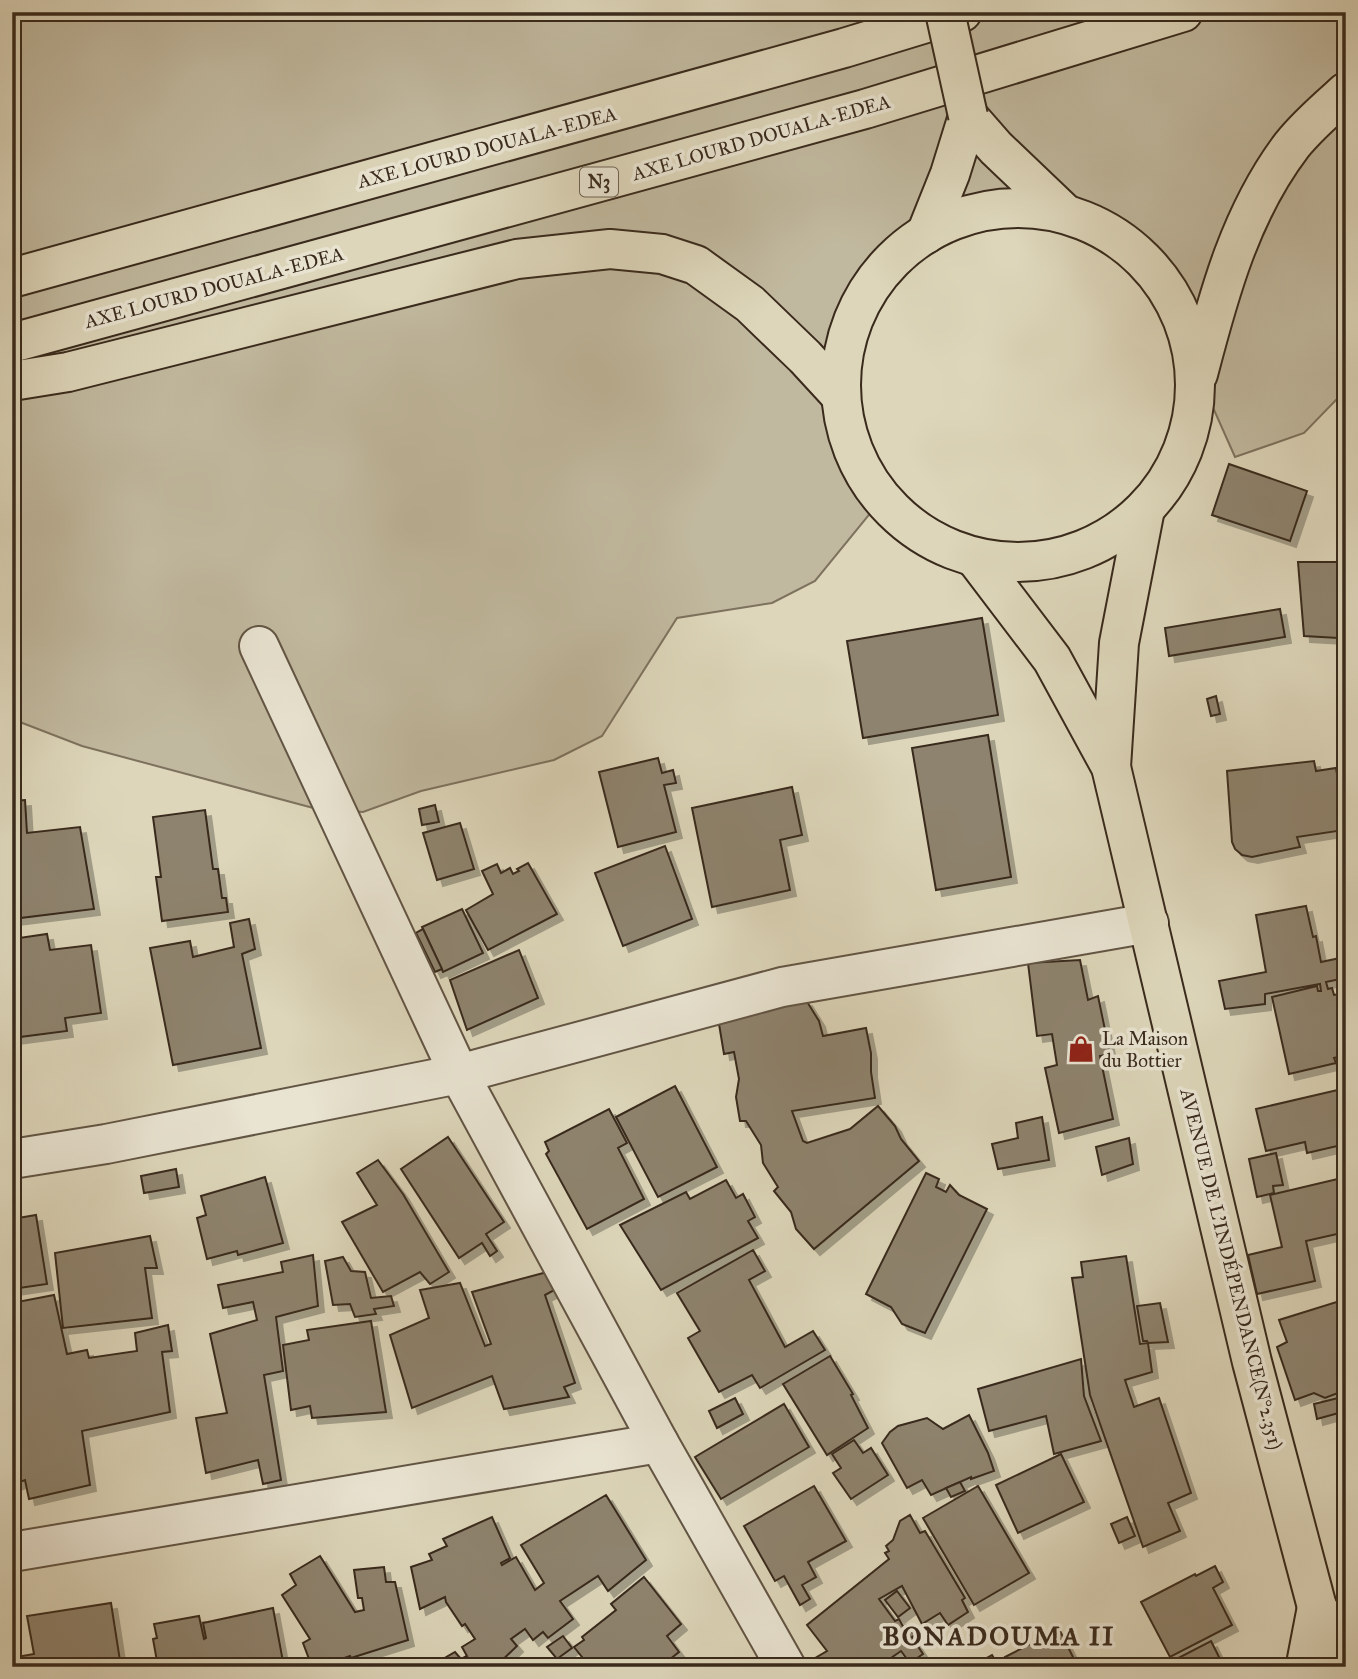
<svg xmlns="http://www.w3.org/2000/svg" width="1358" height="1679" font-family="'IM FELL Great Primer',serif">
	<defs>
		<filter id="shadow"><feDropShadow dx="6" dy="6" stdDeviation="0" flood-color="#0004"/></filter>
	</defs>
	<rect width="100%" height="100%" fill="#ddd6ba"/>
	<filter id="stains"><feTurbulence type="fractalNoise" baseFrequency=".00286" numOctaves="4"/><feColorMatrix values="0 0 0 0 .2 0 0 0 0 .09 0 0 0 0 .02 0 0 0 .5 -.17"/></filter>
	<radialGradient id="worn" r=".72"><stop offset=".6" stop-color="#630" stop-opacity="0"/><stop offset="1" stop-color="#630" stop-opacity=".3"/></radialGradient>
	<polygon fill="#c1b99f" stroke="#7d725e" stroke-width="2" points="12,12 1346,12 1346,378 1337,399 1304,433 1235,457 1198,374 1191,343 1173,296 1142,256 1101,227 1061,210 1008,207 963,216 926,234 876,278 848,333 840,395 845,432 859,468 881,500 815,581 772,603 677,618 602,736 554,760 421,791 363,812 317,809 82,746 12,719"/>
	<g fill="#8e836e" stroke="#392a1c" stroke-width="2" filter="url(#shadow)">
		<polygon points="1229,464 1307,491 1290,541 1212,515"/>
		<polygon points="1298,562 1346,562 1346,623 1337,622 1338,638 1304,636"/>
		<polygon points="1280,609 1285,637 1169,656 1165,628"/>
		<polygon points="982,618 998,715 863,738 847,641"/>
		<polygon points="1216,696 1220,714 1211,716 1207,699"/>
		<polygon points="988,735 1011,877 936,890 912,748"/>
		<polygon points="658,758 662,773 673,770 676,783 664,785 676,832 618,847 599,772"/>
		<polygon points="1314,761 1316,771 1336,768 1337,774 1346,772 1346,825 1344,825 1344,830 1297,837 1300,847 1252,857 1242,855 1235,849 1232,842 1227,771"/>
		<polygon points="792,787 802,835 780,840 790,890 712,907 692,808"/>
		<polygon points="25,800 27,833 80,827 94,909 12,919 12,801"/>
		<polygon points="435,805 439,822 422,825 419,809"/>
		<polygon points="205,810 213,869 218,869 222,898 226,898 228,912 162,921 156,877 161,877 153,817"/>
		<polygon points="460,823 474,869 437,880 423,833"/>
		<polygon points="665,846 692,919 623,946 595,873"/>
		<polygon points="528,863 557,914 488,950 466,910 493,894 482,871 497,864 501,873 510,868 513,874 519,871 517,869"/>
		<polygon points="1306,906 1313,937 1316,936 1321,962 1340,958 1345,978 1326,982 1328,989 1332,988 1334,995 1341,994 1346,1013 1346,1033 1343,1034 1346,1044 1346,1055 1334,1058 1336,1063 1289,1074 1272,997 1317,986 1318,991 1321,991 1320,984 1265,994 1265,1004 1225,1009 1219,981 1266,972 1256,915"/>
		<polygon points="462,909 483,953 443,972 422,927"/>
		<polygon points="249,919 255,949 242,954 261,1048 173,1065 150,948 190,941 193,957 234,947 230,923"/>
		<polygon points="423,929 442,969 435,972 416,933"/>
		<polygon points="47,934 50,950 91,945 101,1013 65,1018 67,1031 12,1038 12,939"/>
		<polygon points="519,950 538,998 467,1030 450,980"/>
		<polygon points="1080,960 1088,1000 1098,996 1110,1054 1100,1056 1113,1119 1059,1133 1045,1068 1057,1065 1052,1034 1037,1036 1028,963"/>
		<polygon points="806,1000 819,1021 823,1036 866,1028 871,1053 871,1072 875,1098 792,1111 803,1141 807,1143 850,1129 878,1106 895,1126 901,1139 919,1161 814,1249 796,1229 791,1212 774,1191 778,1187 763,1163 761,1145 746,1121 740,1121 736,1097 739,1079 734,1052 724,1054 718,1018"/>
		<polygon points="1346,1059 1346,1144 1307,1153 1305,1142 1266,1151 1256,1109 1342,1089 1336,1061"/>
		<polygon points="675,1086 717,1167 658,1197 616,1117"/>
		<polygon points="609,1109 627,1143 618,1148 644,1199 587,1229 546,1154 549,1151 545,1142"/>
		<polygon points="1042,1117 1049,1160 998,1169 992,1144 1018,1138 1016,1123"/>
		<polygon points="448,1137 504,1222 486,1234 497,1251 490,1256 482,1243 459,1258 401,1169"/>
		<polygon points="1129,1138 1133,1164 1102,1175 1096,1147"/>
		<polygon points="1276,1153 1283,1185 1273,1186 1274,1193 1257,1197 1249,1159"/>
		<polygon points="378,1160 403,1194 449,1272 430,1284 420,1272 383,1292 342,1222 377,1205 357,1173"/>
		<polygon points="176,1169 179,1187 144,1193 141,1176"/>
		<polygon points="926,1173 939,1179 936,1187 946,1192 950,1185 959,1195 987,1209 925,1333 902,1324 891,1307 866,1294"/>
		<polygon points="265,1177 283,1243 238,1255 237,1251 207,1259 197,1218 206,1215 201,1196"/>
		<polygon points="1346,1177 1346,1232 1306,1241 1315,1281 1257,1294 1248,1255 1282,1247 1270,1195"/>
		<polygon points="726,1180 736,1198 743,1194 755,1217 748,1221 758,1238 661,1290 620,1225 686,1192 690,1199"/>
		<polygon points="36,1215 47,1284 12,1289 12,1219"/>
		<polygon points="150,1236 157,1268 145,1268 152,1318 63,1328 55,1253"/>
		<polygon points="753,1250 765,1271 749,1280 785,1347 813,1331 825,1350 760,1388 752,1375 719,1392 688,1338 700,1331 677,1293"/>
		<polygon points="313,1255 318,1306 276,1317 283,1371 264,1375 281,1480 263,1484 258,1460 206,1473 196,1418 227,1413 210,1334 257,1320 253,1302 223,1308 218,1285 283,1272 281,1262"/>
		<polygon points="1126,1256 1140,1344 1148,1343 1152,1372 1125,1380 1134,1407 1159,1398 1191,1493 1168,1503 1180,1531 1143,1547 1090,1395 1072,1278 1083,1277 1081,1262"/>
		<polygon points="343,1257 351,1271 365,1272 371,1298 391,1296 394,1306 374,1309 376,1314 355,1317 350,1304 333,1305 325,1261"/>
		<polygon points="551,1271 558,1288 545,1295 575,1383 564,1387 569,1397 504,1409 492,1376 412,1408 390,1335 429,1318 420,1290 460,1283 485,1346 491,1344 472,1292"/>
		<polygon points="54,1295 67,1354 87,1350 89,1358 137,1351 135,1333 168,1325 172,1351 162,1352 170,1412 82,1431 90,1485 29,1499 25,1480 12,1485 12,1303"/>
		<polygon points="1346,1299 1346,1382 1342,1384 1338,1393 1325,1398 1314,1393 1295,1400 1277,1347 1287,1342 1279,1320"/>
		<polygon points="1160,1303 1168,1342 1148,1343 1147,1341 1143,1341 1137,1306"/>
		<polygon points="371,1321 386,1412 312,1418 310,1406 291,1410 283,1345 309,1340 307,1330"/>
		<polygon points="830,1356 853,1394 851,1395 868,1428 827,1455 783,1384"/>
		<polygon points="1081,1359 1084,1396 1101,1441 1054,1454 1046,1416 989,1431 978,1389"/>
		<polygon points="1346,1396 1346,1411 1317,1419 1314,1404"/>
		<polygon points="735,1398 743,1414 717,1428 709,1411"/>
		<polygon points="784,1404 809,1447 721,1499 695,1457"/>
		<polygon points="969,1415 988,1453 994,1471 971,1479 971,1477 931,1495 922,1480 907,1488 882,1443 890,1432 898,1426 927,1418 943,1429"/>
		<polygon points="854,1440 863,1453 871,1448 888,1475 851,1499 833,1473 841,1468 832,1454"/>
		<polygon points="1061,1454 1084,1502 1018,1533 996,1485"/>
		<polygon points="960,1482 965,1491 951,1497 946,1488"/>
		<polygon points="814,1486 846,1541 808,1562 816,1577 802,1585 810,1599 800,1605 784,1576 775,1581 744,1526"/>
		<polygon points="978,1486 1029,1573 974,1605 923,1518"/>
		<polygon points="606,1495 646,1560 608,1591 598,1576 560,1601 573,1619 548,1638 543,1632 533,1640 525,1629 511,1639 517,1646 495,1667 429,1667 455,1652 461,1659 467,1656 462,1647 475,1639 465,1624 462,1626 446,1602 445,1597 420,1609 411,1567 432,1560 429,1554 447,1546 443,1539 492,1517 510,1558 501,1563 502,1565 516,1557 535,1590 544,1583 521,1545"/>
		<polygon points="910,1515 920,1533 925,1531 965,1598 962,1600 968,1612 948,1625 940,1613 922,1624 902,1586 879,1599 895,1621 899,1619 904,1628 907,1625 915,1635 912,1637 923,1654 910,1663 901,1651 891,1658 897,1667 806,1667 805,1664 827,1651 807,1625 889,1559 885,1553 889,1551 886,1546 893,1540 900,1521"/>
		<polygon points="1127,1517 1135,1536 1119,1543 1111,1524"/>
		<polygon points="320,1556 355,1612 364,1610 362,1598 358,1598 354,1570 384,1567 386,1582 395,1582 408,1640 351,1658 350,1656 319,1667 297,1667 296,1664 309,1659 303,1643 310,1639 282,1595 296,1585 290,1574"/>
		<polygon points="1215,1566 1223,1582 1213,1588 1232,1625 1170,1657 1141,1602 1195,1574 1196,1576"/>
		<polygon points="644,1577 681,1624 667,1636 679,1652 660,1667 590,1667 574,1647 584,1640 582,1637 616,1610 611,1604"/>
		<polygon points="897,1591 910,1608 898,1617 885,1600"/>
		<polygon points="111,1603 121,1667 23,1667 22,1656 34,1654 27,1616"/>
		<polygon points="273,1608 284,1667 158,1667 153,1639 157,1638 154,1624 199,1616 204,1639 206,1638 203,1623"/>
		<polygon points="1059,1629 1078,1667 1010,1667 1005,1657"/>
		<polygon points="563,1636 572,1648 557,1659 547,1647"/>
		<polygon points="1211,1641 1224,1667 1161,1667"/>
		<polygon points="992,1655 999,1667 975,1667 974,1665"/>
	</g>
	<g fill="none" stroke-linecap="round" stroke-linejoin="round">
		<defs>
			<g id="minor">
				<polyline points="259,646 459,1074 659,1443 786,1667"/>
				<polyline points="12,1159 106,1144 459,1074 782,987 1149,923"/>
				<polyline points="12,1552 659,1443"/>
			</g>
			<g id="major">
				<polyline points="968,116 996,148 1061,210"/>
				<circle cx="1018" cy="385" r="177"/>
				<polyline points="926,234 950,174 968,116"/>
				<polyline points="976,559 1052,659 1111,767 1252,1362 1317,1607 1344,1656 1346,1664"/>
				<polyline points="1111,767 1119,643 1145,509"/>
				<polyline points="1308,1667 1307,1659 1317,1607"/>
			</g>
			<g id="highway">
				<polyline points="12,278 844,48 962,12"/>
				<polyline points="12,343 865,109 1183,12"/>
				<path d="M1198 374C1219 293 1241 212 1292 145 1308 125 1327 109 1346 92"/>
				<polyline points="12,381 68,372 517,259 610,249 662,254 696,265 750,304 805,357 840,395"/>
			</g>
		</defs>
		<use href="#minor" stroke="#625544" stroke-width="42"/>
		<use href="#major" stroke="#392a1c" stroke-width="42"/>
		<use href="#highway" stroke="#392a1c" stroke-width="42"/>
		<use href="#minor" stroke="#e9e4d2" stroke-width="38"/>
		<use href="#major" stroke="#ddd6ba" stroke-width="38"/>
		<use href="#highway" stroke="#ddd6ba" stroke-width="38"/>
		<defs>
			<polyline id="major-bridge" points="945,12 968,116"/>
		</defs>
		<use href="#major-bridge" stroke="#392a1c" stroke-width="42" stroke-linecap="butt"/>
		<use href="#major-bridge" stroke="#ddd6ba" stroke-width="38"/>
	</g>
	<defs>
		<symbol id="shop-bare" viewBox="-9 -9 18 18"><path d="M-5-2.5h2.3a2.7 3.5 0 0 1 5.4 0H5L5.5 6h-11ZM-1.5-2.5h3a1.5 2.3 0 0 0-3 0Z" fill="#8f2418" stroke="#e9e4d2" stroke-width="2.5" paint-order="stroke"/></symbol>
	</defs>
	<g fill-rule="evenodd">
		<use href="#shop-bare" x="1062" y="1030" width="38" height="38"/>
	</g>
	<g text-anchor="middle" stroke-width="7" stroke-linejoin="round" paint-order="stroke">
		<rect fill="#e9e4d2" stroke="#6e6253" stroke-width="2" x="580" y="167.5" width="38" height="29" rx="5"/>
		<g font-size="18" font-weight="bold" fill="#392a1c">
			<text x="599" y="188">N3</text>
		</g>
		<g font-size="19" fill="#392a1c" stroke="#e9e4d2">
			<text transform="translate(761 137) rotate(-16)" y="7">AXE LOURD DOUALA-EDEA</text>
			<text transform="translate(487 147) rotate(-15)" y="7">AXE LOURD DOUALA-EDEA</text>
			<text transform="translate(214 287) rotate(-15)" y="7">AXE LOURD DOUALA-EDEA</text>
			<text transform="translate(1232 1269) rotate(76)" y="7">AVENUE DE L'INDÉPENDANCE(N°2.351)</text>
		</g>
		<g font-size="19" fill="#392a1c" stroke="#e9e4d2" text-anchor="start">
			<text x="1102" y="1045">La Maison<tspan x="1102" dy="22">du Bottier</tspan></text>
		</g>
		<g font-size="26" font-weight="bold" letter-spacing="2" fill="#392a1c" stroke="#e9e4d2">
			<text x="999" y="1645">BONADOUMA II</text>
		</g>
	</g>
	<rect width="1358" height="1679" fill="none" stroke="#ddd6ba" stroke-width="42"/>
	<rect x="14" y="14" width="1330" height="1651" fill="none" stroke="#392a1c" stroke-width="3.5"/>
	<rect x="21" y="21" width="1316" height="1637" fill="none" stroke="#392a1c" stroke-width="2"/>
	<rect width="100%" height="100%" filter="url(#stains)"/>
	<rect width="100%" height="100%" fill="url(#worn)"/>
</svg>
